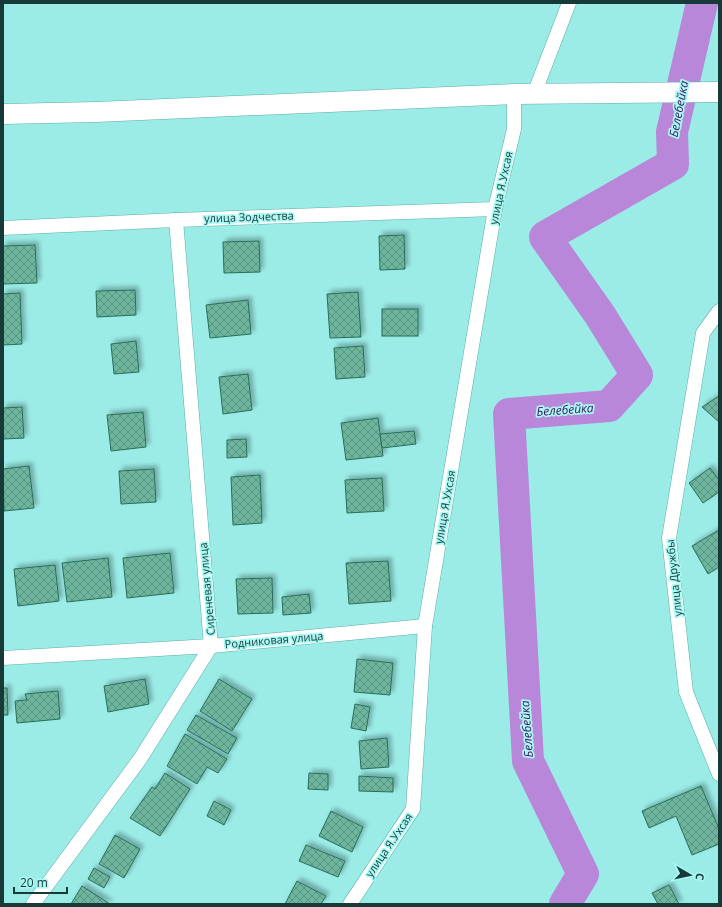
<svg xmlns="http://www.w3.org/2000/svg" width="722" height="907" font-family="'Open Sans',sans-serif">
	<defs>
		<pattern id="building-cross-hatch" width="8" height="8" patternUnits="userSpaceOnUse"><rect width="8" height="8" fill="#6eb59d"/><path d="M0 0l8 8M0 8l8-8" fill="none" stroke="#599481"/></pattern>
		<filter id="shadow"><feDropShadow dx="3.5" dy="-3.5" stdDeviation="2" flood-color="#0004"/></filter>
	</defs>
	<rect width="100%" height="100%" fill="#9bece7"/>
	<g fill="none" stroke-linecap="round" stroke-linejoin="round">
		<polyline stroke="#b887d9" stroke-width="32" points="565,904 583,874 528,761 509,414 609,406 637,375 600,315 545,237 673,164 672,132 702,3"/>
	</g>
	<g fill="url(#building-cross-hatch)" stroke="#266f5a" filter="url(#shadow)">
		<polygon points="404,235 405,269 380,270 379,236"/>
		<polygon points="259,241 260,272 224,273 223,242"/>
		<polygon points="35,245 37,283 3,284 3,246"/>
		<polygon points="135,290 136,315 97,317 96,291"/>
		<polygon points="358,292 361,337 330,338 327,294"/>
		<polygon points="20,293 22,344 3,345 3,294"/>
		<polygon points="248,300 251,334 210,338 206,305"/>
		<rect x="382" y="309" width="36" height="27"/>
		<polygon points="136,341 139,372 114,374 111,344"/>
		<polygon points="363,346 365,377 336,379 334,348"/>
		<polygon points="248,374 252,410 223,414 219,377"/>
		<polygon points="719,396 719,422 702,407"/>
		<polygon points="22,407 24,438 3,439 3,408"/>
		<polygon points="143,412 146,447 111,451 107,415"/>
		<polygon points="378,418 383,456 346,460 341,423"/>
		<polygon points="414,431 416,444 382,448 380,434"/>
		<polygon points="246,439 247,457 227,458 227,440"/>
		<polygon points="29,466 34,508 4,511 3,469"/>
		<polygon points="710,468 719,480 719,492 703,503 689,483"/>
		<polygon points="154,469 156,502 121,504 119,471"/>
		<polygon points="260,475 262,523 233,525 231,477"/>
		<polygon points="382,478 384,511 347,513 345,480"/>
		<polygon points="719,530 719,567 708,574 692,546"/>
		<polygon points="170,553 174,593 127,598 123,558"/>
		<polygon points="108,558 112,597 67,602 62,563"/>
		<polygon points="388,561 391,601 349,604 346,563"/>
		<polygon points="55,565 59,601 18,606 14,569"/>
		<polygon points="272,578 273,613 238,614 236,579"/>
		<polygon points="309,594 311,613 283,615 282,597"/>
		<polygon points="357,659 393,663 390,695 354,692"/>
		<polygon points="145,679 149,704 108,712 104,686"/>
		<polygon points="219,679 252,699 232,731 200,711"/>
		<polygon points="3,688 7,688 8,715 3,715"/>
		<polygon points="58,691 60,719 17,723 15,701 27,700 25,694"/>
		<polygon points="355,704 370,707 366,731 351,728"/>
		<polygon points="196,715 237,738 228,754 187,730"/>
		<polygon points="185,734 227,759 218,773 207,767 197,784 167,766"/>
		<polygon points="387,738 389,767 361,769 359,741"/>
		<polygon points="165,773 190,789 160,836 130,818 152,787 155,789"/>
		<polygon points="309,773 328,774 328,790 308,789"/>
		<polygon points="359,776 393,778 393,792 359,791"/>
		<polygon points="701,786 719,829 719,844 692,855 676,816 649,828 642,811"/>
		<polygon points="214,801 231,810 224,825 207,816"/>
		<polygon points="331,811 363,827 352,852 319,836"/>
		<polygon points="115,835 140,849 124,878 99,864"/>
		<polygon points="306,845 345,861 338,877 299,861"/>
		<polygon points="94,868 110,877 104,888 88,879"/>
		<polygon points="297,881 326,896 321,904 285,904"/>
		<polygon points="669,885 679,904 658,904 652,893"/>
		<polygon points="82,886 110,904 71,904"/>
	</g>
	<g fill="none" stroke-linecap="round" stroke-linejoin="round">
		<defs>
			<g id="street">
				<polyline points="534,94 569,3"/>
				<polyline points="3,228 176,220 495,209"/>
				<polyline points="719,311 703,333 669,538 686,692 719,774"/>
				<polyline points="3,658 211,646 425,626"/>
				<polyline points="33,904 140,759 211,646 176,220"/>
				<polyline points="350,904 413,809 425,626 495,209 514,129 514,94"/>
			</g>
			<polyline id="secondary" points="3,114 96,112 514,94 719,92"/>
		</defs>
		<use href="#street" stroke="#5cada8" stroke-width="15"/>
		<use href="#secondary" stroke="#5cada8" stroke-width="21"/>
		<use href="#street" stroke="#fff" stroke-width="14"/>
		<use href="#secondary" stroke="#fff" stroke-width="20"/>
	</g>
	<g text-anchor="middle" stroke-width="3.5" stroke-linejoin="round" paint-order="stroke">
		<g font-size="11" fill="#173938" stroke="#a8f9f4">
			<text transform="translate(501 188) rotate(-78)" y="4">улица Я.Ухсая</text>
			<text transform="translate(249 217) rotate(-2)" y="4">улица Зодчества</text>
			<text transform="translate(445 507) rotate(-80)" y="4">улица Я.Ухсая</text>
			<text transform="translate(674 578) rotate(-96)" y="4">улица Дружбы</text>
			<text transform="translate(207 589) rotate(-95)" y="4">Сиреневая улица</text>
			<text transform="translate(274 640) rotate(-5)" y="4">Родниковая улица</text>
			<text transform="translate(389 845) rotate(-56)" y="4">улица Я.Ухсая</text>
		</g>
		<g font-size="12" font-style="italic" fill="#42125c" stroke="#a8f9f4">
			<text transform="translate(679 109) rotate(-79)" y="4">Белебейка</text>
			<text transform="translate(565 410) rotate(-4)" y="4">Белебейка</text>
			<text transform="translate(527 729) rotate(-94)" y="4">Белебейка</text>
		</g>
	</g>
	<rect width="722" height="907" fill="none" stroke="#173938" stroke-width="8"/>
	<g transform="translate(690 875) rotate(99)" stroke="#a8f9f4" stroke-width="3" paint-order="stroke">
	<path d="M0-3L7 15L0 10L-7 15Z" fill="#173938"/>
	<text y="-6" font-size="11" font-weight="bold" text-anchor="middle" fill="#173938">С</text>
	</g>
	<path d="M14 887v6h53v-6" fill="none" stroke="#173938" stroke-width="2"/>
	<text x="20" y="887" font-size="12" fill="#173938" stroke="#a8f9f4" stroke-width="3" paint-order="stroke">20 m</text>
</svg>
